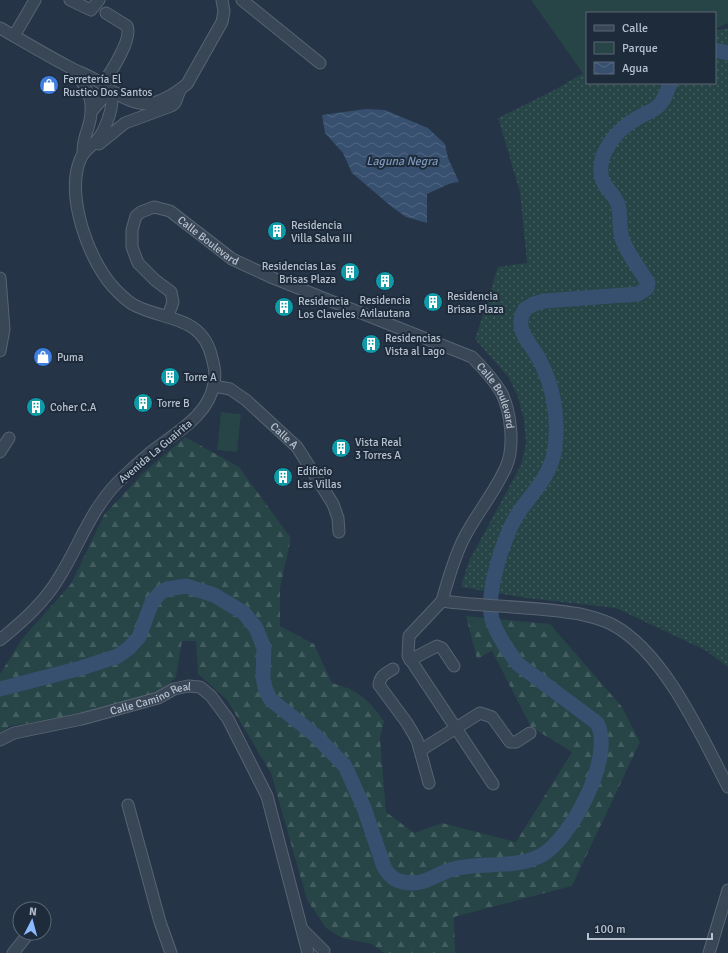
<svg xmlns="http://www.w3.org/2000/svg" width="728" height="953" font-family="Signika,sans-serif">
	<defs>
		<pattern id="grass-dots" width="8" height="8" patternUnits="userSpaceOnUse"><rect width="8" height="8" fill="#274447"/><path d="M2 2h.1M6 6h.1" fill="none" stroke="#445d60" stroke-width="1.8" stroke-linecap="round"/></pattern>
		<pattern id="forest-firs" width="22" height="20" patternUnits="userSpaceOnUse"><rect width="22" height="20" fill="#274447"/><path d="M5 1l3.5 6h-7zM16 11l3.5 6h-7z" fill="#445d60"/></pattern>
		<pattern id="water-waves" width="16" height="10" patternUnits="userSpaceOnUse"><rect width="16" height="10" fill="#37506f"/><path d="M0 5q4-4 8 0t8 0" fill="none" stroke="#526782"/></pattern>
	</defs>
	<rect width="100%" height="100%" fill="#253446"/>
	<polygon fill="url(#grass-dots)" points="728,28 728,667 705,650 616,608 526,598 461,587 468,563 521,465 526,443 524,420 518,397 509,378 475,339 498,267 527,263 520,192 498,118 556,89 587,71 587,83 715,83 715,31"/>
	<path fill="url(#forest-firs)" d="M185 437 239 467 291 538 280 588V626L314 644 332 683C360 691 367 698 384 721L380 738 386 812 414 833 442 823 516 842 572 752 531 727 492 651 477 659 466 616 550 624 622 707 640 742 572 886 454 917 455 953H384L372 944 342 938 326 928 307 900 271 773 227 700 198 674 196 641H182L176 677 163 691 58 719 10 726 0 732V674L22 639 71 584 104 515 143 473Z"/>
	<g fill="#274447">
		<polygon points="531,0 728,0 728,23 715,29 715,13 587,13 587,79"/>
		<polygon points="221,412 241,414 237,452 217,450"/>
	</g>
	<polygon fill="url(#water-waves)" points="366,109 385,110 428,128 445,144 448,158 459,182 451,183 427,194 427,223 406,217 392,207 352,173 343,153 325,133 322,115"/>
	<g fill="none" stroke-linecap="round" stroke-linejoin="round">
		<g stroke="#37506f" stroke-width="15">
			<polyline points="715,50 728,53"/>
			<path d="M0 689 81 668 118 656 129 648 139 637 152 602 160 593 167 589 186 586 214 595 244 613 256 628 264 648 263 677 265 688 270 699 315 735 345 766 364 808 384 867C390 878 397 882 410 883 426 884 438 873 453 869 483 861 514 870 542 855 572 837 615 756 597 723L518 664C508 651 497 635 492 619 485 592 505 532 521 509 536 489 552 473 555 447 559 417 553 385 539 359 534 349 525 340 522 330 519 322 521 316 525 309L534 304 544 301 638 294 647 288 648 283C640 269 627 254 622 238 618 226 622 213 617 202 613 193 605 188 602 179 596 158 612 136 628 124 651 107 660 116 670 83"/>
		</g>
		<defs>
			<g id="minor">
				<polyline points="70,0 91,10 99,0"/>
				<polyline points="242,0 320,63"/>
				<path d="M0 28C23 41 46 55 69 67 80 73 94 77 103 85 106 87 109 91 111 95 115 105 104 134 96 141 90 148 83 151 80 160 65 197 90 265 117 291 122 296 128 302 134 305 164 321 203 315 212 358 214 365 216 375 214 383 209 416 175 433 151 452 139 462 128 472 117 483 91 510 79 545 60 576 45 602 23 621 0 640"/>
				<polyline points="14,36 35,0"/>
				<path d="M75 71C89 92 96 102 88 128 85 136 83 143 83 152"/>
				<path d="M103 84C110 73 133 39 127 26L106 13"/>
				<path d="M107 88C142 110 155 109 187 84L222 22 224 11 222 0"/>
				<polyline points="91,112 103,98 118,94"/>
				<polyline points="99,144 125,123 171,106 175,103 180,90"/>
				<polyline points="0,278 4,329 0,351"/>
				<path id="s1" d="M168 316 173 302 171 292 155 280 138 263 132 247V230L136 216 141 212 154 207 170 211 232 259 273 278 472 357C483 368 493 379 501 392 511 411 515 447 506 467 495 492 477 513 464 538 454 558 448 579 442 601 486 607 530 606 573 613 583 614 604 620 613 625 664 652 702 737 728 787"/>
				<path id="s2" d="M214 386 230 389 246 400 297 447 333 504 338 518 339 532"/>
				<polyline points="0,452 9,438"/>
				<polyline points="442,601 409,636 408,656 493,784"/>
				<polyline points="410,660 437,646 442,648 454,666"/>
				<path d="M393 669C386 673 380 676 379 685L407 723 417 740 429 783"/>
				<path id="s3" d="M0 740 14 733 82 719 158 698 174 689 188 686 200 687 211 696 228 719 267 796 308 953"/>
				<polyline points="421,750 480,713 492,717 510,742 516,742 530,733"/>
				<polyline points="128,805 160,922 171,953"/>
				<polyline points="303,930 324,951"/>
				<polyline points="13,953 29,933"/>
				<polyline points="709,953 728,890"/>
			</g>
		</defs>
		<use href="#minor" stroke="#586472" stroke-width="13"/>
		<use href="#minor" stroke="#394655" stroke-width="11"/>
	</g>
	<defs>
		<symbol id="shop-disc" viewBox="-11 -11 22 22"><circle r="9.5" fill="#3f7fe0" stroke="#1e2b3b"/><path d="M-5-2.5h2.3a2.7 3.5 0 0 1 5.4 0H5L5.5 6h-11ZM-1.5-2.5h3a1.5 2.3 0 0 0-3 0Z" fill="#fff"/></symbol>
		<symbol id="building-disc" viewBox="-11 -11 22 22"><circle r="9.5" fill="#0f9aa8" stroke="#1e2b3b"/><path d="M-4-6H4V6H1V3H-1V6H-4ZM-2.5-4.3h1.7v1.8h-1.7ZM.8-4.3h1.7v1.8H.8ZM-2.5-1h1.7V.8h-1.7ZM.8-1h1.7V.8H.8Z" fill="#fff"/></symbol>
	</defs>
	<g fill-rule="evenodd">
		<use href="#shop-disc" x="38" y="74" width="22" height="22"/>
		<use href="#building-disc" x="266" y="220" width="22" height="22"/>
		<use href="#building-disc" x="339" y="261" width="22" height="22"/>
		<use href="#building-disc" x="374" y="270" width="22" height="22"/>
		<use href="#building-disc" x="422" y="291" width="22" height="22"/>
		<use href="#building-disc" x="273" y="296" width="22" height="22"/>
		<use href="#building-disc" x="360" y="333" width="22" height="22"/>
		<use href="#shop-disc" x="32" y="346" width="22" height="22"/>
		<use href="#building-disc" x="159" y="366" width="22" height="22"/>
		<use href="#building-disc" x="132" y="392" width="22" height="22"/>
		<use href="#building-disc" x="25" y="396" width="22" height="22"/>
		<use href="#building-disc" x="330" y="437" width="22" height="22"/>
		<use href="#building-disc" x="272" y="466" width="22" height="22"/>
	</g>
	<g text-anchor="middle" stroke-width="4" stroke-linejoin="round" paint-order="stroke">
		<g font-size="11" fill="#b7c1ce" stroke="#1e2b3b" text-anchor="start">
			<text x="63" y="83">Ferretería El<tspan x="63" dy="13">Rustico Dos Santos</tspan></text>
			<text x="291" y="229">Residencia<tspan x="291" dy="13">Villa Salva III</tspan></text>
			<text x="336" y="270" text-anchor="end">Residencias Las<tspan x="336" dy="13">Brisas Plaza</tspan></text>
			<text x="447" y="300">Residencia<tspan x="447" dy="13">Brisas Plaza</tspan></text>
			<text x="385" y="304" text-anchor="middle">Residencia<tspan x="385" dy="13">Avilautana</tspan></text>
			<text x="298" y="305">Residencia<tspan x="298" dy="13">Los Claveles</tspan></text>
			<text x="385" y="342">Residencias<tspan x="385" dy="13">Vista al Lago</tspan></text>
			<text x="57" y="361">Puma</text>
			<text x="184" y="381">Torre A</text>
			<text x="157" y="407">Torre B</text>
			<text x="50" y="411">Coher C.A</text>
			<text x="355" y="446">Vista Real<tspan x="355" dy="13">3 Torres A</tspan></text>
			<text x="297" y="475">Edificio<tspan x="297" dy="13">Las Villas</tspan></text>
		</g>
		<g font-size="11" fill="#b7c1ce" stroke="#1e2b3b">
			<text dy="4" stroke="none"><textPath href="#s1" startOffset="203">Calle Boulevard</textPath></text>
			<text dy="4" stroke="none"><textPath href="#s1" startOffset="539">Calle Boulevard</textPath></text>
			<text dy="4" stroke="none"><textPath href="#s2" startOffset="88">Calle A</textPath></text>
			<text transform="translate(155 451) rotate(-40)" y="4">Avenida La Guairita</text>
			<text dy="4" stroke="none"><textPath href="#s3" startOffset="157">Calle Camino Real</textPath></text>
		</g>
		<g font-size="12" font-style="italic" fill="#7c98b9" stroke="#1e2b3b">
			<text x="402" y="165">Laguna Negra</text>
		</g>
	</g>
	<rect x="586" y="12" width="130" height="72" fill="#1e2b3b" stroke="#5b6776"/>
	<rect x="594" y="25" width="20" height="6" fill="#394655" stroke="#5b6776"/>
	<text x="622" y="32" font-size="12" fill="#b7c1ce">Calle</text>
	<rect x="594" y="42" width="20" height="12" fill="#274447" stroke="#5b6776"/>
	<text x="622" y="52" font-size="12" fill="#b7c1ce">Parque</text>
	<rect x="594" y="62" width="20" height="12" fill="url(#water-waves)" stroke="#5b6776"/>
	<text x="622" y="72" font-size="12" fill="#b7c1ce">Agua</text>
	<g transform="translate(32 921) rotate(6)"><circle r="19" fill="#1e2b3b" stroke="#5b6776"/>
	<path d="M0-3L7 15L0 10L-7 15Z" fill="#8cbcff"/>
	<text y="-6" font-size="11" font-weight="bold" text-anchor="middle" fill="#b7c1ce">N</text>
	</g>
	<path d="M588 933v6h124v-6" fill="none" stroke="#b7c1ce" stroke-width="2"/>
	<text x="594" y="933" font-size="12" fill="#b7c1ce" stroke="#1e2b3b" stroke-width="3" paint-order="stroke">100 m</text>
</svg>
